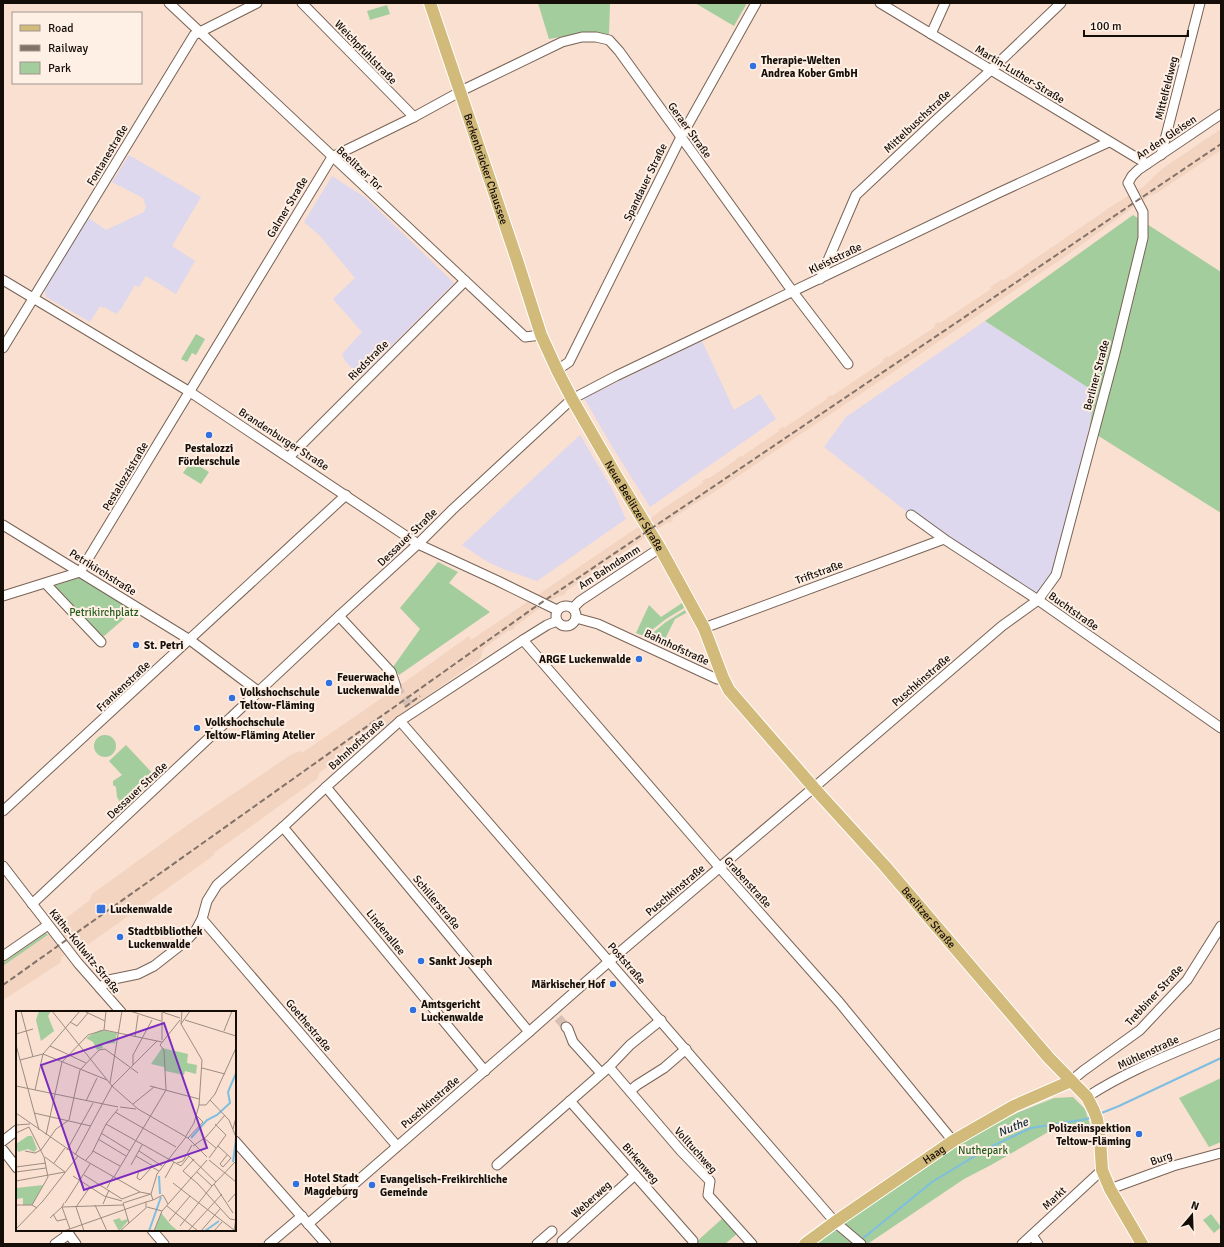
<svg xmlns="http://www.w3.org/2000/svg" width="1224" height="1247" font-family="Signika,sans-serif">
	<rect width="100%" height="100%" fill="#f9e0d1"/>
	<g fill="#ddd8ee">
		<polygon points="129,155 201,197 172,246 195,261 176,294 146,276 139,287 135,285 121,309 116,314 104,307 103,308 100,306 90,322 46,297 45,289 49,281 87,217 106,230 144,212 146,206 143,198 112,182"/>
		<polygon points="332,176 366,198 454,283 360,377 345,361 342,354 362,332 333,299 355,278 320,236 304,222"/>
		<polygon points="985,321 1096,392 1071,517 1056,575 1038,600 911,515 824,447 846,417"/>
		<polygon points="702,341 734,410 760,394 776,419 650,507 613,448 584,398"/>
		<polygon points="580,435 612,489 626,519 537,581 503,569 488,562 462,545"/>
	</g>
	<polygon fill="#f3d4c0" points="1221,129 1221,150 1157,193 1149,196 1063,258 713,493 694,504 672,519 673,521 669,523 668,522 656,530 621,554 623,556 616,560 615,558 565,592 566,593 562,596 560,595 539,609 514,627 515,628 510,631 509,630 483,649 481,658 381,729 348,757 344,755 319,773 317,779 215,852 213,856 79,951 75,947 62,957 60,963 3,1000 3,966 61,925 63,921 66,918 90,900 92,894 189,824 292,754 300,751 302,753 392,691 469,636 471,640 650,519 664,508 703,483 702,481 707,478 708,479 736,460 736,459 740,456 741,457 779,431 778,430 783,426 784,428 827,399 826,398 831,395 832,396 884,361 883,359 888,356 889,357 935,327 934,325 938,322 940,323 991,289 990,287 1003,279 1004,280 1115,204 1143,187 1163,168"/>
	<g fill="#a3cd9d">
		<polygon points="538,3 610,3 609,34 581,33 549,39"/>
		<polygon points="695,3 747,3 734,26"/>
		<polygon points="387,5 390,14 370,20 367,11"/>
		<polygon points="1133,215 1221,272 1221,513 1089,430 1095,392 985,321"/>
		<polygon points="196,334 205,339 196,355 192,353 187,362 181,359"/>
		<polygon points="191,461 209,472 201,484 183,473"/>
		<polygon points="438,562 458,572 449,583 490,612 399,675 393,667 420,629 400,608"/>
		<polygon points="81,577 134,610 103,637 54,586"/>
		<polygon points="682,603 684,608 666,619 644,636 636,633 649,605 661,617"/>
		<polygon points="685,610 686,613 675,619 662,645 649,639 649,636 666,622"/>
		<circle cx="105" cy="746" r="11"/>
		<polygon points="126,745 156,777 123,807 117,797 116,787 113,785 113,781 122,775 109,761"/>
		<polygon points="46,933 48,935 46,936 3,966 3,963"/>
		<polygon points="1221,1078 1221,1142 1209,1147 1179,1098"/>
		<polygon points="1073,1097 1085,1109 1090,1125 1050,1131 991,1165 964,1179 869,1243 814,1244 968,1139 1019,1112 1054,1098"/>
		<polygon points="1211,1214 1221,1227 1214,1233 1203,1220"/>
		<polygon points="724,1217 738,1233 725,1244 694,1244"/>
	</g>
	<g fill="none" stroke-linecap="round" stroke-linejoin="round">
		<g stroke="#7ebee1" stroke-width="2">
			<polyline points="1099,1114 1119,1106 1221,1058"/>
			<polyline points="861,1240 932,1182 988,1148 1031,1128 1087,1119 1091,1117"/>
		</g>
		<g stroke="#d7c0b3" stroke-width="9" stroke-dasharray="9 4.5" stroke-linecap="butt">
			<polyline points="396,687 414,711"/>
			<polyline points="558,1018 566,1027"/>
		</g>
		<defs>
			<g id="minor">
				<polyline points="169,3 525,337 541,335"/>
				<polyline points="302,3 414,117"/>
				<polyline points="880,3 1147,164"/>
				<polyline points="931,34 945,3"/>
				<polyline points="1161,155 1200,3"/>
				<polyline points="820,279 856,195 936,120 991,70 1061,3"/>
				<polyline points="3,280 190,392 418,544 498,581 557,610"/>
				<polyline points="3,348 194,35 257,3"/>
				<polyline points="557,370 569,362 681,137 756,3"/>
				<polyline points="289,457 465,281"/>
				<polyline points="911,515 944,539 1038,600 1221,728"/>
				<polyline points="3,525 190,640 259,692"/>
				<polyline points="46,584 101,642"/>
				<polyline points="3,596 80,572 332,157 414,117 465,89 562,42 582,37 596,37 609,40 619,51 793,292 848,364"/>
				<circle cx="566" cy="616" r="10"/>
				<polyline points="573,608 580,601 660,548"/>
				<polyline points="339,616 391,672 396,687"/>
				<polyline points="576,618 598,624 717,679 723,678"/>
				<polyline points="704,628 944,539"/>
				<polyline points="523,640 720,868 839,1002 953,1141"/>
				<polyline points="400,721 835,1222 861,1244"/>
				<polyline points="326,787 529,1032"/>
				<polyline points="3,811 346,495"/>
				<polyline points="283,827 485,1071"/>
				<polyline points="3,866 78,963 121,1012"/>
				<polyline points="32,904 339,616 418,544 452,510 572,399 616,376 996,194 1109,142"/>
				<polyline points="202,919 397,1146"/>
				<polyline points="3,956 48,925"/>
				<polyline points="100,988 109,980 138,974 154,966 186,941 196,930 202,919 207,901 217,885 283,827 326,787 400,721 523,640 547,625 557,621"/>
				<polyline points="566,1027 568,1029 573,1042 601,1073"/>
				<polyline points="609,1067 681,1151 710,1181 708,1195 752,1244"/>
				<polyline points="1071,1081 1083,1071 1140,1030 1187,980 1221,926"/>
				<polyline points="630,1091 637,1085 664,1068 686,1049"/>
				<path d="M1087 1097C1128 1070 1176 1052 1221 1033"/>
				<polyline points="570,1101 693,1241"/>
				<polyline points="3,1141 17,1130"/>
				<polyline points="235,1141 326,1244"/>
				<polyline points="3,1150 17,1168"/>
				<polyline points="497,1165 609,1067 630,1045 661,1020"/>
				<polyline points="1110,1189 1173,1166 1221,1153"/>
				<polyline points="308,1224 529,1032 613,958 818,784 1002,626 1038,600 1056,575 1115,353 1143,238 1143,212 1128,183 1132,176 1138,170 1221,114"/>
				<polyline points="66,1230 76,1244"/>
				<polyline points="152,1230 164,1244"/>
				<polyline points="1032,1235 1038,1244"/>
				<polyline points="562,1241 635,1175"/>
				<polyline points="55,1244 69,1234"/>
				<polyline points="269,1244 302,1216"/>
				<polyline points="537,1244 552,1231"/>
				<polyline points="1022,1244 1102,1170"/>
			</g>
			<g id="major">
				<path id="s1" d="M430 3 517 260 541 335 557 370 572 399 617 477 660 548 704 628 723 678 729 690 814 788 884 865 1049 1058 1087 1097 1094 1111 1097 1119 1100 1138 1102 1170 1110 1189 1142 1244"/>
				<path id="s2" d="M805 1244 835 1222 953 1141 1014 1106 1071 1081"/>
			</g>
		</defs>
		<use href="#minor" stroke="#786356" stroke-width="11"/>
		<use href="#major" stroke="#fff" stroke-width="14"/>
		<use href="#minor" stroke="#fff" stroke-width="9"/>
		<use href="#major" stroke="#d2ba7b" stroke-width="12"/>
		<g stroke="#827268" stroke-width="2" stroke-dasharray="6 3" stroke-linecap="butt">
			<polyline points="405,707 420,696"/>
			<polyline points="3,985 535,607 1221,144"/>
		</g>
	</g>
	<g fill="#3071df" stroke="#fff0e6" stroke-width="1.5">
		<circle cx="753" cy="66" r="4"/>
		<circle cx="209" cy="435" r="4"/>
		<circle cx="136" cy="645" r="4"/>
		<circle cx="639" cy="659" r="4"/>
		<circle cx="329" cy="683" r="4"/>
		<circle cx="232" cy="698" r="4"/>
		<circle cx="197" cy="728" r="4"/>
		<rect x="96" y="904" width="10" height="10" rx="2"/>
		<circle cx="120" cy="937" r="4"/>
		<circle cx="421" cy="961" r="4"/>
		<circle cx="613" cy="984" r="4"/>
		<circle cx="413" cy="1010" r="4"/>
		<circle cx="1139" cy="1134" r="4"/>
		<circle cx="296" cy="1184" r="4"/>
		<circle cx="372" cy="1185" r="4"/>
	</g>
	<g text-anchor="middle" stroke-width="4" stroke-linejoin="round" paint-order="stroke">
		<g font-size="11" fill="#140d08" stroke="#fff0e6">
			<text transform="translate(366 52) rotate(46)" y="4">Weichpfuhlstraße</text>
			<text transform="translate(1020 74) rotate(31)" y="4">Martin-Luther-Straße</text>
			<text transform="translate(1166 88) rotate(-76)" y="4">Mittelfeldweg</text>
			<text transform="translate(917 121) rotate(-43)" y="4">Mittelbuschstraße</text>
			<text transform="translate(690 130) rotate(54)" y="4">Geraer Straße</text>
			<text transform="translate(1166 137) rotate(-34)" y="4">An den Gleisen</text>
			<text transform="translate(107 155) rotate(-59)" y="4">Fontanestraße</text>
			<text transform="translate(360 168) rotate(43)" y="4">Beelitzer Tor</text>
			<text dy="4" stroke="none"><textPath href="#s1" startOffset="175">Berkenbrücker Chaussee</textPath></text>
			<text transform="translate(645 182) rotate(-64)" y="4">Spandauer Straße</text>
			<text transform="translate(287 207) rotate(-59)" y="4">Galmer Straße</text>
			<text transform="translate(835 258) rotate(-26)" y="4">Kleiststraße</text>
			<text transform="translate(368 360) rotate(-45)" y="4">Riedstraße</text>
			<text transform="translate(1096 375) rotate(-75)" y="4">Berliner Straße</text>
			<text transform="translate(284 439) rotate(33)" y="4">Brandenburger Straße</text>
			<text transform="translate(125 476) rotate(-59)" y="4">Pestalozzistraße</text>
			<text dy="4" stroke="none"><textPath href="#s1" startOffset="545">Neue Beelitzer Straße</textPath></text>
			<text transform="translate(407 537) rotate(-44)" y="4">Dessauer Straße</text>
			<text transform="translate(609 567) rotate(-33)" y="4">Am Bahndamm</text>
			<text transform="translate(103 572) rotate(32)" y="4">Petrikirchstraße</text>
			<text transform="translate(819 572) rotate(-20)" y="4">Triftstraße</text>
			<text transform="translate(1074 611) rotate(35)" y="4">Buchtstraße</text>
			<text transform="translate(677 647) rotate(25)" y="4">Bahnhofstraße</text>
			<text transform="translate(921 680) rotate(-41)" y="4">Puschkinstraße</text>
			<text transform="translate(123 686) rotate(-43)" y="4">Frankenstraße</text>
			<text transform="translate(356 744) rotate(-42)" y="4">Bahnhofstraße</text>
			<text transform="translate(137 790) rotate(-43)" y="4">Dessauer Straße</text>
			<text transform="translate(748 882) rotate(48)" y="4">Grabenstraße</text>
			<text transform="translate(675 890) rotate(-40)" y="4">Puschkinstraße</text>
			<text transform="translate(437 902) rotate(50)" y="4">Schillerstraße</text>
			<text dy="4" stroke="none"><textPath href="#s1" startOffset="1055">Beelitzer Straße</textPath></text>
			<text transform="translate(386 932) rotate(51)" y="4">Lindenallee</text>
			<text transform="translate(85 951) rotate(51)" y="4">Käthe-Kollwitz-Straße</text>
			<text transform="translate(627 963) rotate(49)" y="4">Poststraße</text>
			<text transform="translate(1154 995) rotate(-47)" y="4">Trebbiner Straße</text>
			<text transform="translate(309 1025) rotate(50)" y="4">Goethestraße</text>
			<text transform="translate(1148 1052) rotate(-25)" y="4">Mühlenstraße</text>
			<text transform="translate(430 1102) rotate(-41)" y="4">Puschkinstraße</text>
			<text transform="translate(696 1150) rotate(48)" y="4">Volltuchweg</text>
			<text dy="4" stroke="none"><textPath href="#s2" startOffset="157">Haag</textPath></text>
			<text transform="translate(1161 1158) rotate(-19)" y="4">Burg</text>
			<text transform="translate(641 1163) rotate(49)" y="4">Birkenweg</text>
			<text transform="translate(1054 1198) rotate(-43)" y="4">Markt</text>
			<text transform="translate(591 1199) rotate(-42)" y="4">Weberweg</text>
		</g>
		<g font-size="11" font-weight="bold" fill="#140d08" stroke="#fff0e6" text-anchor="start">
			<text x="761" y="64">Therapie-Welten<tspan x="761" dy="13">Andrea Kober GmbH</tspan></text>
			<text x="209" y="452" text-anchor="middle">Pestalozzi<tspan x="209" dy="13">Förderschule</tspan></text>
			<text x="144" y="649">St. Petri</text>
			<text x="631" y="663" text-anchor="end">ARGE Luckenwalde</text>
			<text x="337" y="681">Feuerwache<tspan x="337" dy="13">Luckenwalde</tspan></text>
			<text x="240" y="696">Volkshochschule<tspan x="240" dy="13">Teltow-Fläming</tspan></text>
			<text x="205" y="726">Volkshochschule<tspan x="205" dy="13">Teltow-Fläming Atelier</tspan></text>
			<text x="110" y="913">Luckenwalde</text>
			<text x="128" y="935">Stadtbibliothek<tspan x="128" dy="13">Luckenwalde</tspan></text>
			<text x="429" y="965">Sankt Joseph</text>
			<text x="605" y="988" text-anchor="end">Märkischer Hof</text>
			<text x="421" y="1008">Amtsgericht<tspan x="421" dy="13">Luckenwalde</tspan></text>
			<text x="1131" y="1132" text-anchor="end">Polizeiinspektion<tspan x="1131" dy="13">Teltow-Fläming</tspan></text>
			<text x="304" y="1182">Hotel Stadt<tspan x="304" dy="13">Magdeburg</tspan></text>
			<text x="380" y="1183">Evangelisch-Freikirchliche<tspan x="380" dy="13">Gemeinde</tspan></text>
		</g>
		<g font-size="11" fill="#245c1d" stroke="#fff0e6">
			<text x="104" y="616">Petrikirchplatz</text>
			<text x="983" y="1154">Nuthepark</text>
		</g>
		<g font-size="12" font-style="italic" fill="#133140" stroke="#fff0e6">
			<text transform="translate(1013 1127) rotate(-23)" y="4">Nuthe</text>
		</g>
	</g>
	<g transform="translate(16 1011)">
		<rect width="220" height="220" fill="#f9e0d1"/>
		<path d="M23 0H35L32 5 38 20 25 30 20 9ZM84 19 101 22 99 32 86 33 87 37 81 39 77 31 70 27ZM146 37 172 43 171 52 181 54 180 63 169 60 168 64 149 60 148 56 135 53ZM12 125H16L21 138 18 141 12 138 2 141 0 133ZM27 174 16 194H7V187L0 188V177ZM145 202 155 214 162 220H138ZM104 207 105 210 112 208V210L103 220 97 209Z" fill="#a3cd9d"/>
		<path fill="none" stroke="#7ebee1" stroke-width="2" d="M175 127 191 109 201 104 214 92 212 81 220 62M217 151 220 128M143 165 144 183M133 220 145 186M189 220 203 210"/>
		<path fill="none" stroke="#9d8c81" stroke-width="1" d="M5 0 17 46M36 0 96 75 122 98 172 127 191 146M68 0 89 10M114 0 145 10M143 0 164 7M166 0 165 13 186 49 183 94 178 112 170 125M146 2V29M169 9 220 25M54 11 61 15 72 2M165 13 174 0M88 19 90 0M208 20 216 0M0 23 17 18M119 26 122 4M0 34 23 119M34 35 70 52M4 49 27 43 91 69M117 54V44L136 9M186 57 209 63M94 72 106 0M0 75 102 96M134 75 183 88M19 79 27 43 64 0M194 89 213 109 220 126M70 90 81 67M117 93 138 76M183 94H190L199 83 220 37M104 96 120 98M99 101 160 136M0 102 65 147 124 181M18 102 75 115M90 113 165 155 173 145M0 114 14 113M13 116 28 146 32 166 16 194M217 118 220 106M0 122 13 116M85 122 114 140M30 124 46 51 72 24 88 19 146 31M172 127 187 111 180 104M188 127 200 137M82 128 110 145M177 135 190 126 209 104M202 135 215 147 207 156M25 139 40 118 53 109 64 59 83 39 89 38 122 62M51 139 77 92M9 140 19 142 25 139M77 140 104 155M123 140 146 155M171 143 200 171M59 144 96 75 141 30M120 145 137 155M29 146 49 161M193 147 210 124 199 113M178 148 167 160 182 173 214 208 220 209M193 149 220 171M69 150 76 142 90 113 102 98M38 152 49 137M161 152 167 150 176 134M115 154 126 134M0 156 30 152M207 156 204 153 211 144M123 159 121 167 124 169 136 156 143 160M0 161 30 157M181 161 196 175M68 164 106 188M57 165 88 185 106 190M98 166 150 79 148 39 144 34 164 9M149 167 158 151M0 170 49 161M157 172 218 219M198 173 217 202M91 177 97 166M106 188 124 181 134 183M137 189 147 184 152 193M212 191 220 182M48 192 46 196 54 218M49 192 74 153M87 193 93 179M0 194H16L21 197M79 194 91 220M151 195 182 220M131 196 146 200M37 203 41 210 50 208M34 207 46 196 107 194M153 210 174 185M113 212 107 192 135 183M164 215 196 175 220 150M0 218 27 190 62 145M48 220 130 191M68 220 60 196 74 176M104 220 130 197V191L137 189 135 183 141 163 170 126M138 220 146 200 191 149M172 220 206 183M185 220 204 198M198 220 206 211M218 220 220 207"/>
		<path fill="#7b2cbf" fill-opacity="0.15" stroke="#7b2cbf" stroke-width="2" d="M148 12 191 137 68 179 25 54Z"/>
		<rect width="220" height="220" fill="none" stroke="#140d08" stroke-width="2"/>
	</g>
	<rect width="1224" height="1247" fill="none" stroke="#140d08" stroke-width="8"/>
	<rect x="12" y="12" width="130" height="72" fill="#fff0e6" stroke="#a1958d"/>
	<rect x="20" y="25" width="20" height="6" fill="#d2ba7b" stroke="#a1958d"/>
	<text x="48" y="32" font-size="12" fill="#140d08">Road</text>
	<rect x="20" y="45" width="20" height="6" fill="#827268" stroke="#a1958d"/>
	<text x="48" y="52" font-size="12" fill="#140d08">Railway</text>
	<rect x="20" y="62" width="20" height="12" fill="#a3cd9d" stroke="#a1958d"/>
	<text x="48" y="72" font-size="12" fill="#140d08">Park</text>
	<g transform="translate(1192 1215) rotate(19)" stroke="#fff0e6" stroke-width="3" paint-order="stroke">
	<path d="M0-3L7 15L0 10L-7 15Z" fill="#140d08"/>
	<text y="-6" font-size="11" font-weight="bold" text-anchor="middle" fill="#140d08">N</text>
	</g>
	<path d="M1084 30v6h104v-6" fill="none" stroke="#140d08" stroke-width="2"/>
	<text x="1090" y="30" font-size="12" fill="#140d08" stroke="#fff0e6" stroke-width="3" paint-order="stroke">100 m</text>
</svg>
